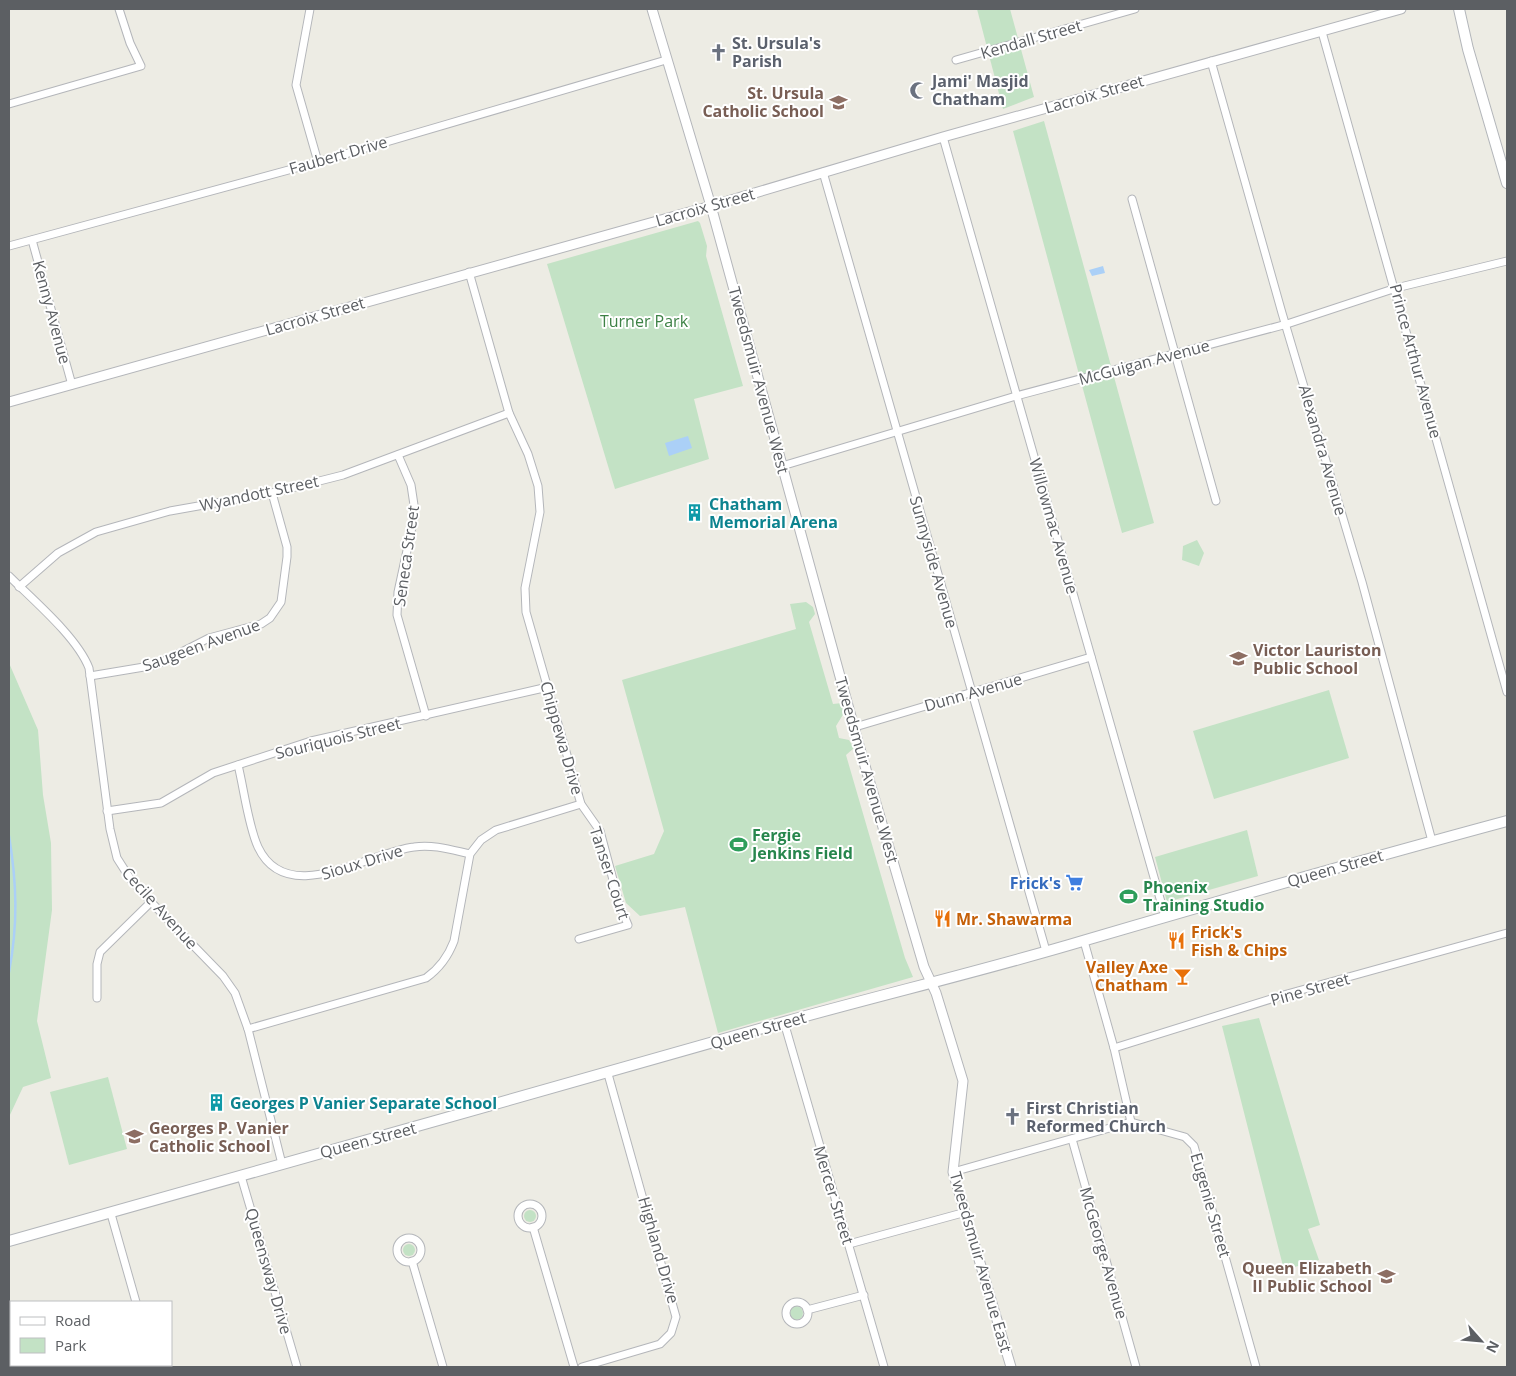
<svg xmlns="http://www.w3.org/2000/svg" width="1516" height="1376" font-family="'Open Sans',sans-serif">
	<rect width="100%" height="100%" fill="#edece4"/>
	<g fill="#c3e2c5">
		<polygon points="977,9 1010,9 1034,97 1003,109"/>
		<polygon points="1044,121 1154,523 1122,533 1013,131"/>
		<polygon points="698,221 700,223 707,246 706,256 743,386 694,399 709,459 615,489 547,264"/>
		<polygon points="1197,540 1204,553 1199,566 1182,560 1183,546"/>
		<polygon points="806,602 813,607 815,614 809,622 833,704 842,703 844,713 836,726 839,738 849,740 854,748 846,755 905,958 913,977 718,1033 685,907 640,916 626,903 615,866 654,854 664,831 622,680 796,629 790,604"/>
		<polygon points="9,663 38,730 43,795 51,843 52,910 37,1021 51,1078 23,1087 9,1117"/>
		<polygon points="1329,690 1349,758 1214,799 1193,731"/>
		<polygon points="1247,830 1258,876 1167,902 1155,857"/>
		<polygon points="1259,1018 1320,1225 1308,1229 1319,1260 1284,1270 1222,1026"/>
		<polygon points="108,1077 127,1149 69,1165 50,1092"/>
		<circle cx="530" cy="1216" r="6"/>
		<circle cx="409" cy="1250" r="6"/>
		<circle cx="796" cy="1313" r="7"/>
	</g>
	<g fill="#abd0f7">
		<polygon points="1103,266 1105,273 1092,276 1089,270"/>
		<polygon points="688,436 692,448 669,456 665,443"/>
	</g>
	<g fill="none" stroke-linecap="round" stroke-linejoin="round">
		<path stroke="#abd0f7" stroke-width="2.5" d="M9 836C17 884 18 925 9 972"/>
		<defs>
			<g id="minor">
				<polyline points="310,9 296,85 318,162"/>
				<polyline points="1322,32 1507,692"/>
				<polyline points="956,60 1135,9"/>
				<polyline points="1211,61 1282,313 1362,582 1432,841"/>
				<polyline points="9,104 141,66 130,43 119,9"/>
				<polyline points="943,137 1165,916"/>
				<polyline points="823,172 1046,951"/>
				<polyline points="1132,199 1216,501"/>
				<polyline points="32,240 72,385"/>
				<polyline points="9,246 318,162 666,60"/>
				<polyline points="469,272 509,413 528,454 538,486 540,512 525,588 526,612 581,804 600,831 620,906 628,925 579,939"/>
				<polyline points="398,455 411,485 414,505 414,518 398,592 397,615 426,716"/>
				<polyline points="782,466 1016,396 1287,324 1396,288 1507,261"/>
				<path d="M9 576C33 600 77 637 89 668L110 829 117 858 131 880 151 902 223 976 235 993 248 1029 282 1164"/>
				<polyline points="19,587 58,553 96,532 170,511 272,493 343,475 509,413"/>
				<polyline points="90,676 156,665 209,638 261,624 270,618 281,602 287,557 287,547 272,493"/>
				<polyline points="855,727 1091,657"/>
				<path d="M238 765C244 789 248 825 258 847 287 909 369 852 414 847 433 844 452 850 470 854"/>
				<polyline points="107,811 161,803 213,773 311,741 548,687"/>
				<polyline points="1084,941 1114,1048 1131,1122"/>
				<polyline points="97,998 97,964 100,952 151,902"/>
				<polyline points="784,1022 884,1367"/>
				<path d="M248 1029 426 978C440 968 448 957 454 941L470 854 481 840 496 830 581 804"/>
				<polyline points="1114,1048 1287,994 1507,933"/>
				<polyline points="1131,1122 1185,1137 1194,1146 1256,1367"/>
				<polyline points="1072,1139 1136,1367"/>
				<polyline points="953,1172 1131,1122"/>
				<polyline points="241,1176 297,1367"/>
				<circle cx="530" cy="1216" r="12"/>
				<polyline points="111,1214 136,1302"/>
				<polyline points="533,1227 574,1367"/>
				<circle cx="409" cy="1250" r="12"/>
				<polyline points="849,1244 966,1212"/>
				<polyline points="412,1261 443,1367"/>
				<circle cx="797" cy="1313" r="11"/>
				<polyline points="807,1310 864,1295"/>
				<polyline points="155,1365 155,1367"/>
				<polyline points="582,1367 660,1344 671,1333 676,1317 608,1074"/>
			</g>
			<g id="tertiary">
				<polyline points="652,9 711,206 858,742 924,967 936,993 963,1081 953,1172 1011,1367"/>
				<polyline points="9,402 711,206 943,137 1401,9"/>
			</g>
			<g id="secondary">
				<polyline points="1459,9 1468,49 1507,183"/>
				<path d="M9 1241C267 1169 526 1095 784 1022 884 994 986 970 1086 940 1226 899 1366 859 1507 821"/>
			</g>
		</defs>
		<use href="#minor" stroke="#b4b6ba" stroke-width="9"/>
		<use href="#tertiary" stroke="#b4b6ba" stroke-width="11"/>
		<use href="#secondary" stroke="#b3b6ba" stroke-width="12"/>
		<use href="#minor" stroke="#fff" stroke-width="7"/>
		<use href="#tertiary" stroke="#fff" stroke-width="9"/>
		<use href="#secondary" stroke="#fff" stroke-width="10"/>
	</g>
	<defs>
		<symbol id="church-bare" viewBox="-9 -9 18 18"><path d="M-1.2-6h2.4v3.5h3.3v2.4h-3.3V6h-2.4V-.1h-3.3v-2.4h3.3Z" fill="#6b7280" stroke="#fff" stroke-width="2.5" paint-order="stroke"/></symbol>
		<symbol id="mosque-bare" viewBox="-9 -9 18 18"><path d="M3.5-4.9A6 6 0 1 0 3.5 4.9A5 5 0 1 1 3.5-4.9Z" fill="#6b7280" stroke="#fff" stroke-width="2.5" paint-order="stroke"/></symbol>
		<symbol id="school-bare" viewBox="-9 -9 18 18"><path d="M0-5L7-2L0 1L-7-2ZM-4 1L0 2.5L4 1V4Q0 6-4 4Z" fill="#8d6e63" stroke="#fff" stroke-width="2.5" paint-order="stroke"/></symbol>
		<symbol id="building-bare" viewBox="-9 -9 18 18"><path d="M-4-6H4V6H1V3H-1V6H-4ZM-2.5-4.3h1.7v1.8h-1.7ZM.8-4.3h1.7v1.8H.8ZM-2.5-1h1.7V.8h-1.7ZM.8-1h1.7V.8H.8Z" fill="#0f9aa8" stroke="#fff" stroke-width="2.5" paint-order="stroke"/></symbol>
		<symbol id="stadium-bare" viewBox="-9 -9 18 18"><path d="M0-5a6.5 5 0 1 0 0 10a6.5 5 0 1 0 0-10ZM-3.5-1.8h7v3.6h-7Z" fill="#2e9e5b" stroke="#fff" stroke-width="2.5" paint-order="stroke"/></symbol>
		<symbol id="supermarket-bare" viewBox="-9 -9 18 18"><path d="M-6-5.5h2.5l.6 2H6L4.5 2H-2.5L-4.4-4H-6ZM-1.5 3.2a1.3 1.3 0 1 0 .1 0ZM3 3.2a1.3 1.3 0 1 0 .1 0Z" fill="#3f7fe0" stroke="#fff" stroke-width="2.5" paint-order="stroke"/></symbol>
		<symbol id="restaurant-bare" viewBox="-9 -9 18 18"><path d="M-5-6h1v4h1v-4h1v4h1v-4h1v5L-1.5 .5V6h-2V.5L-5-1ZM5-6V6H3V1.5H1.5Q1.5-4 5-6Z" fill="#e8710a" stroke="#fff" stroke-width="2.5" paint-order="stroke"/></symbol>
		<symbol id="bar-bare" viewBox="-9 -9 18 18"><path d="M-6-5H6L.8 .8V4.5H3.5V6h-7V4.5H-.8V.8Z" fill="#e8710a" stroke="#fff" stroke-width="2.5" paint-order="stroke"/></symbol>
	</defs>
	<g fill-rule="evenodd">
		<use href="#church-bare" x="706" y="40" width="25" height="25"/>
		<use href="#mosque-bare" x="906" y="78" width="25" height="25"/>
		<use href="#school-bare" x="826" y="90" width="25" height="25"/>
		<use href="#building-bare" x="682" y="500" width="25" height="25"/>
		<use href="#school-bare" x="1226" y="646" width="25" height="25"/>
		<use href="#stadium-bare" x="726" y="832" width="25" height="25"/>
		<use href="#supermarket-bare" x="1062" y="870" width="25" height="25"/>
		<use href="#stadium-bare" x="1116" y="884" width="25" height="25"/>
		<use href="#restaurant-bare" x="930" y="906" width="25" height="25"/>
		<use href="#restaurant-bare" x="1164" y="928" width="25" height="25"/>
		<use href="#bar-bare" x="1170" y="964" width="25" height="25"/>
		<use href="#building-bare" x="204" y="1090" width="25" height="25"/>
		<use href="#church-bare" x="1000" y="1104" width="25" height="25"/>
		<use href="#school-bare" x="122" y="1124" width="25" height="25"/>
		<use href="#school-bare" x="1374" y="1264" width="25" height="25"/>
	</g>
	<g text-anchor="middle" stroke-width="4" stroke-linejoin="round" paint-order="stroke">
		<g font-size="16" fill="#5c5f63" stroke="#fff">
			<text transform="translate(1031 39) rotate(-16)" y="6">Kendall Street</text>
			<text transform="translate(1094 94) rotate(-16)" y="6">Lacroix Street</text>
			<text transform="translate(338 155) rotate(-16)" y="6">Faubert Drive</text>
			<text transform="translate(705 207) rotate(-16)" y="6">Lacroix Street</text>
			<text transform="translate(52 312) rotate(75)" y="6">Kenny Avenue</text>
			<text transform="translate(315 316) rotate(-16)" y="6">Lacroix Street</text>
			<text transform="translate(1416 361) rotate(75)" y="6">Prince Arthur Avenue</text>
			<text transform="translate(1144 362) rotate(-15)" y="6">McGuigan Avenue</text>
			<text transform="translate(759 380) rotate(75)" y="6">Tweedsmuir Avenue West</text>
			<text transform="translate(1323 450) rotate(74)" y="6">Alexandra Avenue</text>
			<text transform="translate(259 493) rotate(-12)" y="6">Wyandott Street</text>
			<text transform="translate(1054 526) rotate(74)" y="6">Willowmac Avenue</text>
			<text transform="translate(406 556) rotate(-82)" y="6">Seneca Street</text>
			<text transform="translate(934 562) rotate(74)" y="6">Sunnyside Avenue</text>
			<text transform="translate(201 645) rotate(-20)" y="6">Saugeen Avenue</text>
			<text transform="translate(973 692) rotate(-16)" y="6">Dunn Avenue</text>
			<text transform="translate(338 738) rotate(-14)" y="6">Souriquois Street</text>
			<text transform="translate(562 738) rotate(74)" y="6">Chippewa Drive</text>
			<text transform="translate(867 770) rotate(74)" y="6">Tweedsmuir Avenue West</text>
			<text transform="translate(362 862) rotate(-17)" y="6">Sioux Drive</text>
			<text transform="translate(1335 868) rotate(-16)" y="6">Queen Street</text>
			<text transform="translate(610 873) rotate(72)" y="6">Tanser Court</text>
			<text transform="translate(160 908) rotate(48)" y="6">Cecile Avenue</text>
			<text transform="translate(1310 989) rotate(-16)" y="6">Pine Street</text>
			<text transform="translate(758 1030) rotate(-16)" y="6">Queen Street</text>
			<text transform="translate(368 1140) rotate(-15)" y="6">Queen Street</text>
			<text transform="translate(834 1195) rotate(73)" y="6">Mercer Street</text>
			<text transform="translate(1211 1205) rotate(74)" y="6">Eugenie Street</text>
			<text transform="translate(659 1250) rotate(74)" y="6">Highland Drive</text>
			<text transform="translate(1104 1253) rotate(74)" y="6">McGeorge Avenue</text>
			<text transform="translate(981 1262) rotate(74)" y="6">Tweedsmuir Avenue East</text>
			<text transform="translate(269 1271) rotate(74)" y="6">Queensway Drive</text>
		</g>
		<g font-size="16" font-weight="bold" fill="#5b616d" stroke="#fff" text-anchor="start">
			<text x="732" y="49">St. Ursula's<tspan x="732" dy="18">Parish</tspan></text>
			<text x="932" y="87">Jami' Masjid<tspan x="932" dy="18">Chatham</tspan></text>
			<text x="1026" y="1114">First Christian<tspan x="1026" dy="18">Reformed Church</tspan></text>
		</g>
		<g font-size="16" font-weight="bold" fill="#785e54" stroke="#fff" text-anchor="end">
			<text x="824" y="99">St. Ursula<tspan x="824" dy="18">Catholic School</tspan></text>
			<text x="1253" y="656" text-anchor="start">Victor Lauriston<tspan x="1253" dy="18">Public School</tspan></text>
			<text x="149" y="1134" text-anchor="start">Georges P. Vanier<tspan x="149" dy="18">Catholic School</tspan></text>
			<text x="1372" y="1274">Queen Elizabeth<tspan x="1372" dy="18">II Public School</tspan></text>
		</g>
		<g font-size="16" fill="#3d8145" stroke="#fff">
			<text x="644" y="327">Turner Park</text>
		</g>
		<g font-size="16" font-weight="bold" fill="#0d838f" stroke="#fff" text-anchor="start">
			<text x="709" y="510">Chatham<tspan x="709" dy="18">Memorial Arena</tspan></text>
			<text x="230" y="1109">Georges P Vanier Separate School</text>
		</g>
		<g font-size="16" font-weight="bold" fill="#27864d" stroke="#fff" text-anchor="start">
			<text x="752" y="841">Fergie<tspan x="752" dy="18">Jenkins Field</tspan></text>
			<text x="1143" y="893">Phoenix<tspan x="1143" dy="18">Training Studio</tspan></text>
		</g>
		<g font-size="16" font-weight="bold" fill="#366cbe" stroke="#fff" text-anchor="end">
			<text x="1061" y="889">Frick's</text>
		</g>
		<g font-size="16" font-weight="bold" fill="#c56008" stroke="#fff" text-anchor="start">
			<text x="956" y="925">Mr. Shawarma</text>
			<text x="1191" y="938">Frick's<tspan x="1191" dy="18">Fish &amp; Chips</tspan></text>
			<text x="1168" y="973" text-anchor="end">Valley Axe<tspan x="1168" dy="18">Chatham</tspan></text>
		</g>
	</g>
	<rect width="1516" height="1376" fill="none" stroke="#5c5f63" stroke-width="20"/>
	<rect x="10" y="1301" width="162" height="65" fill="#ffffff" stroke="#bebfc1"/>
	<rect x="20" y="1317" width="25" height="8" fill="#ffffff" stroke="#bebfc1"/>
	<text x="55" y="1326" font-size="15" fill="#5c5f63">Road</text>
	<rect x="20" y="1338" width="25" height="15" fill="#c3e2c5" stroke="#bebfc1"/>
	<text x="55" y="1351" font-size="15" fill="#5c5f63">Park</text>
	<g transform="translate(1481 1341) rotate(117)" stroke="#ffffff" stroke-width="4" paint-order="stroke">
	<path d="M0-4L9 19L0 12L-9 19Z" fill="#5c5f63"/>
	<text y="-8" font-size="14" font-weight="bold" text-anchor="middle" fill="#5c5f63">N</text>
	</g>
</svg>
